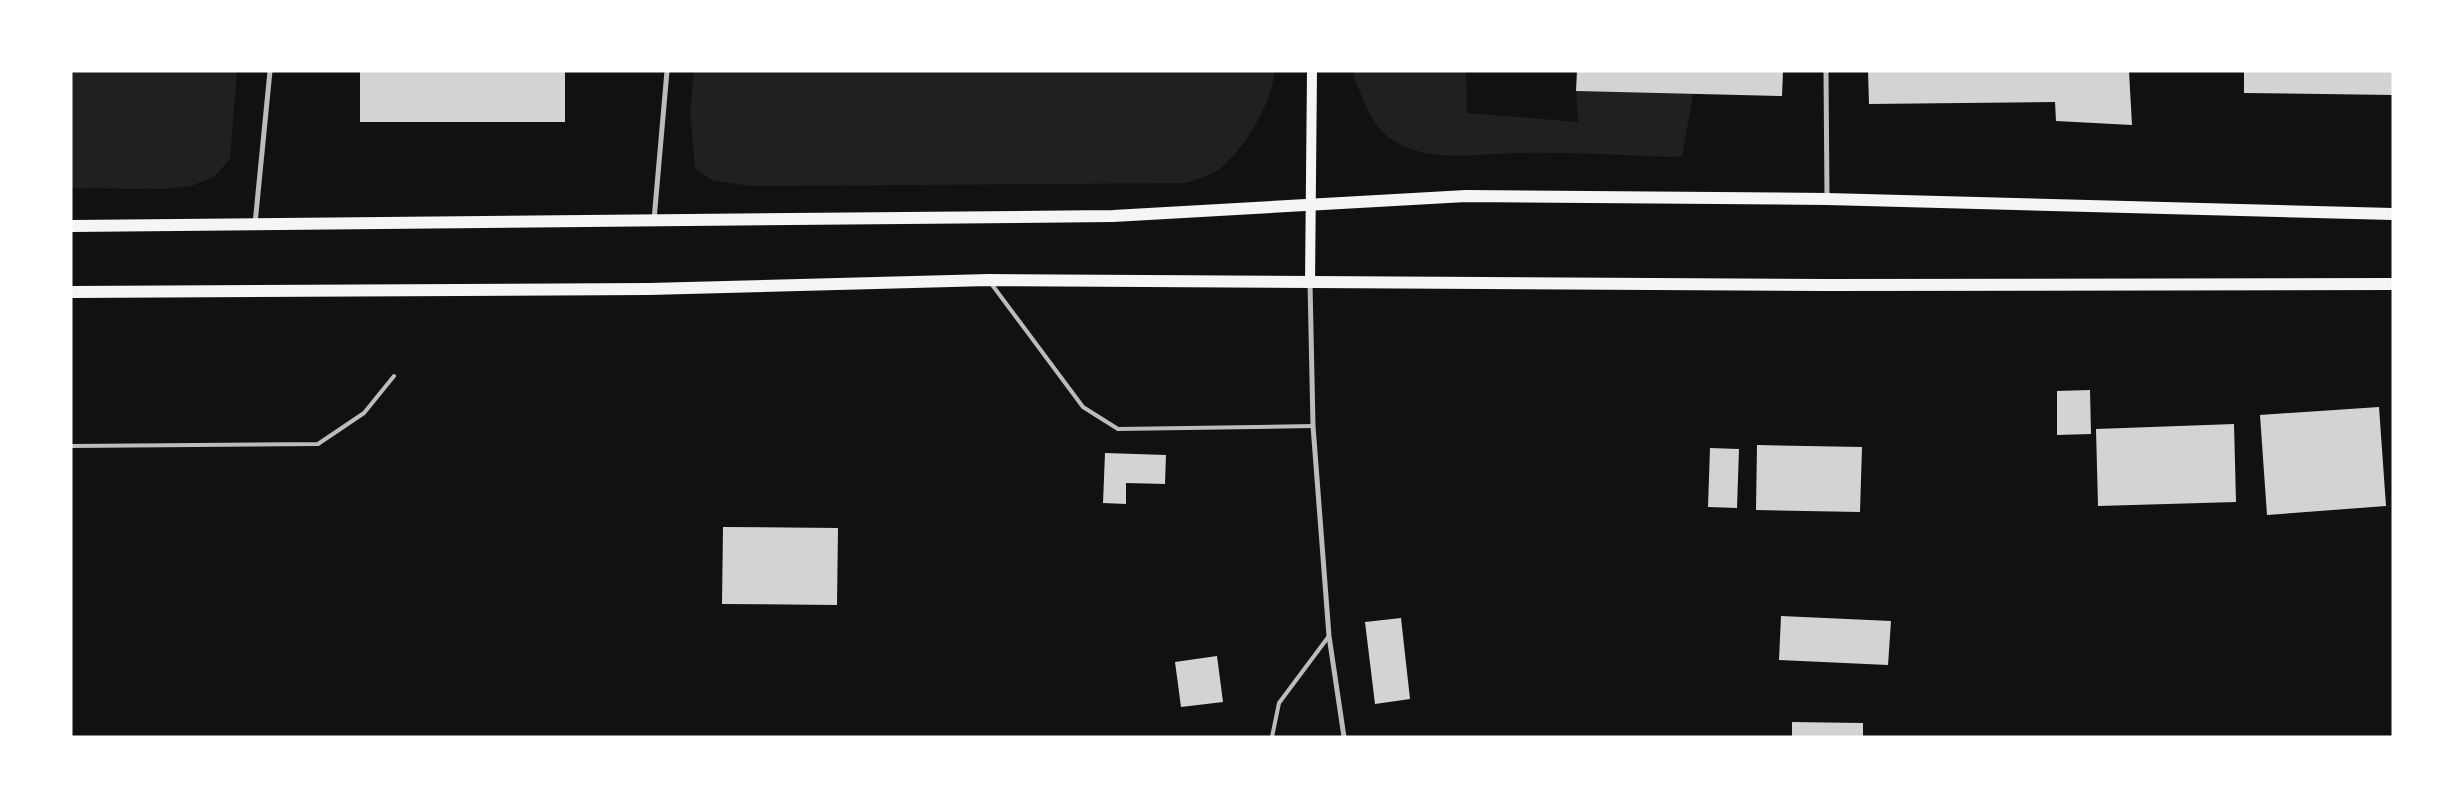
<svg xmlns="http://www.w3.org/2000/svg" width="2464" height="808" font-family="'Open Sans',sans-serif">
	<rect width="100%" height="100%" fill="#111"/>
	<g fill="#202020">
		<polygon points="71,71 237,71 230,159 214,177 191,186 164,189 71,188"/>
		<path d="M694 71H1274C1274 101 1242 153 1218 170 1209 176 1196 179 1186 183L751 186 714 181 695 169 690 113Z"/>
		<path d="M1354 71H1466L1467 113 1578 122 1576 91 1693 94 1682 157C1629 156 1576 152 1523 153 1480 153 1426 165 1390 138 1370 124 1363 98 1354 77Z"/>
	</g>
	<g fill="#d3d3d3">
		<rect x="360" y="71" width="205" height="51"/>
		<polygon points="1577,71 1783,71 1782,96 1576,91"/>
		<polygon points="1868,71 2129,71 2132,125 2056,121 2055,102 1869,104"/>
		<polygon points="2244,71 2393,71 2393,95 2244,93"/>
		<polygon points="2090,390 2091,434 2057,435 2057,391"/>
		<polygon points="2379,407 2386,506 2267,515 2260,415"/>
		<polygon points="2234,424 2236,502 2098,506 2096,429"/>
		<polygon points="1757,445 1862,447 1860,512 1756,510"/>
		<polygon points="1710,448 1739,449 1737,508 1708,507"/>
		<polygon points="1105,453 1166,455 1165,484 1126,483 1126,504 1103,503"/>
		<polygon points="723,527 838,528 837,605 722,604"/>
		<polygon points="1781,616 1891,621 1888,665 1779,660"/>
		<polygon points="1401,618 1410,699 1375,704 1365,622"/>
		<polygon points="1217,656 1223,702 1181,707 1175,662"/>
		<polygon points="1792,722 1863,723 1863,737 1792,737"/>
	</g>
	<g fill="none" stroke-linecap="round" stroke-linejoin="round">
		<g stroke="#bcbcbc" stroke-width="4">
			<polyline points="990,282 1083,407 1118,429 1313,426"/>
			<polyline points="71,446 318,444 364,413 394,376"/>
			<polyline points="1272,737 1279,703 1329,636"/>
		</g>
		<g stroke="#bcbcbc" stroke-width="5">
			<polyline points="1826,71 1827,198"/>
			<polyline points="654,220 667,71"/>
			<polyline points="255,224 270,71"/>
			<polyline points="1310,283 1313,426 1329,636 1344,737"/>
		</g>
		<polyline stroke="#f5f5f5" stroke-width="10" points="1310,283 1312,71"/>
		<g stroke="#f5f5f5" stroke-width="12">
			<polyline points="71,226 1113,216 1466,196 1827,199 2393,214"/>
			<polyline points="71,292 649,289 989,280 1824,285 2393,284"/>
		</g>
	</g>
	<rect width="2464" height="808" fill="none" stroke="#ffffff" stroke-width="145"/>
</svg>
